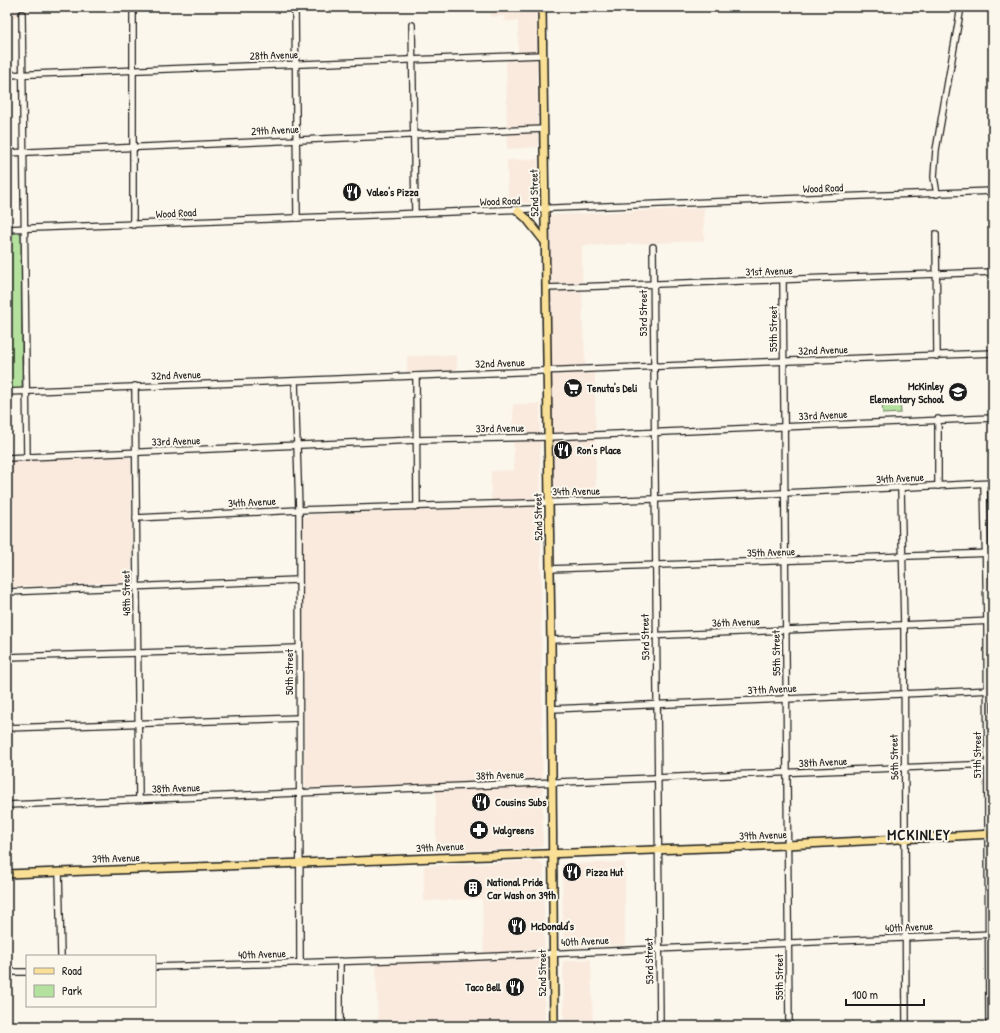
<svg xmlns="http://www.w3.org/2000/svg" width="1000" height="1033" font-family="'Patrick Hand',sans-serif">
	<rect width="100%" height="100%" fill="#fbf7ec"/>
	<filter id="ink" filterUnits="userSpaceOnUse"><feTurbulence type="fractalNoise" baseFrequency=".025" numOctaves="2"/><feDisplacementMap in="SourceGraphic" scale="8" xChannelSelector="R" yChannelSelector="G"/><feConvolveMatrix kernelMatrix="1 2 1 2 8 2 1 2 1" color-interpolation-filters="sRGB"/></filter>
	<g filter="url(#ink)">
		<g fill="#faeade">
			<polygon points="7,7 187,7 30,12 21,13 21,17 7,18"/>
			<polygon points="490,7 536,7 538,147 507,149 506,60 518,59 518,21 505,21 505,16 490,17"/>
			<polygon points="538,159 537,201 534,203 508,203 507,160"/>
			<polygon points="704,208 704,241 582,246 583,328 586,368 595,367 596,495 553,497 552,483 550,215"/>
			<polygon points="457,355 457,371 407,373 407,356"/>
			<polygon points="513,404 540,404 543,845 537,848 436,852 436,784 309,788 305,786 302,520 303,517 311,514 491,508 491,471 514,470"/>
			<polygon points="126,455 131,460 132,580 130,582 7,587 7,460"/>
			<polygon points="536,861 541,862 544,866 545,1026 378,1026 376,964 484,960 482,899 424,901 424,866"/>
			<polygon points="625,862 625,945 563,948 562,864"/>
			<polygon points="591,959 593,1026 564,1026 563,961"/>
		</g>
		<g fill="#b5e19e" stroke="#687e5d">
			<polygon points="21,233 22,390 7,390 7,234"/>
			<polygon points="882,402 900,402 901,413 883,414"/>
		</g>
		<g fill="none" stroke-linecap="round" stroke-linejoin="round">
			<defs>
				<g id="minor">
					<polyline points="295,7 297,218"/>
					<polyline points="133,9 133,225"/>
					<polyline points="22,14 27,458"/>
					<polyline points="412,25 415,213"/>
					<polyline points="7,75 542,55"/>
					<polyline points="7,153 544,129"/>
					<polyline points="937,194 934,177 936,150 961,7"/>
					<polyline points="7,229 993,191"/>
					<polyline points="936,234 937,356"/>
					<polyline points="653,247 660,1026"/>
					<polyline points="783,281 789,1026"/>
					<polyline points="546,288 993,272"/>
					<polyline points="416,376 417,507"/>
					<polyline points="295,381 299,510 300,963"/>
					<polyline points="135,386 139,799"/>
					<polyline points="7,392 993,353"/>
					<polyline points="7,458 416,440 548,437 993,418"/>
					<polyline points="984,484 987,622 989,1026"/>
					<polyline points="938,486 938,419"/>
					<polyline points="901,489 904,626 906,1026"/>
					<polyline points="136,518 299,510 655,499 993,483"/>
					<polyline points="549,569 993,553"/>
					<polyline points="7,592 298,580"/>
					<polyline points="551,640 993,621"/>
					<polyline points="7,657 299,648"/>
					<polyline points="551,709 993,690"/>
					<polyline points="7,728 299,718"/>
					<polyline points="7,805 993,764"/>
					<polyline points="59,872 61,956"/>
					<polyline points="155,967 455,958 993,934"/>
					<polyline points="7,972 27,972"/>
					<polyline points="340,1026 340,961"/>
				</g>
				<g id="major">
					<polyline points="542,7 551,640 554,1026"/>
					<polyline points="518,211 526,218 545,242"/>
					<polyline points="7,874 787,845 993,834"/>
				</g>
			</defs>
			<use href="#minor" stroke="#1c1c1c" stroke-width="8"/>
			<use href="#major" stroke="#1c1c1c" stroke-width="10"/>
			<use href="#minor" stroke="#fbf7ec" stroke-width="5.5"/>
			<use href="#major" stroke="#f9e096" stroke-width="7"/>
		</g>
	</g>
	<defs>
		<symbol id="restaurant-disc" viewBox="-11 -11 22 22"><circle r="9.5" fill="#1c1c1c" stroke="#fbf7ec"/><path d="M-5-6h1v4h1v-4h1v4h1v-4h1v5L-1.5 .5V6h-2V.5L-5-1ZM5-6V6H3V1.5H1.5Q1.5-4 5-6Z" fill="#fff"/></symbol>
		<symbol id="supermarket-disc" viewBox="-11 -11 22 22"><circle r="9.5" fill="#1c1c1c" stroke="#fbf7ec"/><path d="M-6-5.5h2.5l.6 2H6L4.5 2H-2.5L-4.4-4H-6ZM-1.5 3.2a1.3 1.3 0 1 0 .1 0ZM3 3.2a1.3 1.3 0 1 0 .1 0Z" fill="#fff"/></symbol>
		<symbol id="school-disc" viewBox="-11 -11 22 22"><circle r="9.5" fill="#1c1c1c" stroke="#fbf7ec"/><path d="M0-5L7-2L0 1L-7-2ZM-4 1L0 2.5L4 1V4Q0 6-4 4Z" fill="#fff"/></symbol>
		<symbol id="pharmacy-disc" viewBox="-11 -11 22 22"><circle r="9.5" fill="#1c1c1c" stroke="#fbf7ec"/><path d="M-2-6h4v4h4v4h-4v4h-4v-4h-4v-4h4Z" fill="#fff"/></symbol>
		<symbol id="building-disc" viewBox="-11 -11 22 22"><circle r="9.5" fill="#1c1c1c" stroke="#fbf7ec"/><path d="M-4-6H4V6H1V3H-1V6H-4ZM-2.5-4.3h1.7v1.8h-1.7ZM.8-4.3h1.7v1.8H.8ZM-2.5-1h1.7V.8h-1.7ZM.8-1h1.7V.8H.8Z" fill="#fff"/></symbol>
	</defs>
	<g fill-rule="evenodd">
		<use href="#restaurant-disc" x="341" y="181" width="22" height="22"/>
		<use href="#supermarket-disc" x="562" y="377" width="22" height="22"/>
		<use href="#school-disc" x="947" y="381" width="22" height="22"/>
		<use href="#restaurant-disc" x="552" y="439" width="22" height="22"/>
		<use href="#restaurant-disc" x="470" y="791" width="22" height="22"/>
		<use href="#pharmacy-disc" x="468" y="819" width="22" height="22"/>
		<use href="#restaurant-disc" x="561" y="861" width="22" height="22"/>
		<use href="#building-disc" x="462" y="877" width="22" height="22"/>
		<use href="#restaurant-disc" x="506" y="915" width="22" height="22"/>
		<use href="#restaurant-disc" x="504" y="976" width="22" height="22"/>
	</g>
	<g text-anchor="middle" stroke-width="4" stroke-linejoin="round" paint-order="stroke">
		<g font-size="11" fill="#1c1c1c" stroke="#fbf7ec">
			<text transform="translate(274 55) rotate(-2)" y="4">28th Avenue</text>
			<text transform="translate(275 130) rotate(-3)" y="4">29th Avenue</text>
			<text transform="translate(823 188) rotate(-2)" y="4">Wood Road</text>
			<text transform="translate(534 193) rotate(-91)" y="4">52nd Street</text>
			<text transform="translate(500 201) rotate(-2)" y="4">Wood Road</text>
			<text transform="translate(176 213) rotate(-3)" y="4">Wood Road</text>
			<text transform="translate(769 271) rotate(-2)" y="4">31st Avenue</text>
			<text transform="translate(643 313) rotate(-90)" y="4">53rd Street</text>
			<text transform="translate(773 329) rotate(-90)" y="4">55th Street</text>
			<text transform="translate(823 350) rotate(-2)" y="4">32nd Avenue</text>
			<text transform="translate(500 363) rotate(-2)" y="4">32nd Avenue</text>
			<text transform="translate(176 375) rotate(-2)" y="4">32nd Avenue</text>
			<text transform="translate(823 415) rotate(-3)" y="4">33rd Avenue</text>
			<text transform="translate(500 428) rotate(-1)" y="4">33rd Avenue</text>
			<text transform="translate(176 441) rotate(-2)" y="4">33rd Avenue</text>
			<text transform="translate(900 478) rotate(-3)" y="4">34th Avenue</text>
			<text transform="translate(576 491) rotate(-1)" y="4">34th Avenue</text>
			<text transform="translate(252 502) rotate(-3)" y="4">34th Avenue</text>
			<text transform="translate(538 517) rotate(-91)" y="4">52nd Street</text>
			<text transform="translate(771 552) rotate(-2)" y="4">35th Avenue</text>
			<text transform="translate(126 593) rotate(-91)" y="4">48th Street</text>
			<text transform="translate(736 622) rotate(-2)" y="4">36th Avenue</text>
			<text transform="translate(645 637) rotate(-91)" y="4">53rd Street</text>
			<text transform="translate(776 653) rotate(-91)" y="4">55th Street</text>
			<text transform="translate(289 672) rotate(-90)" y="4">50th Street</text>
			<text transform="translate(772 689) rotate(-3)" y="4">37th Avenue</text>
			<text transform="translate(977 755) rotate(-90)" y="4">57th Street</text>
			<text transform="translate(894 757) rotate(-91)" y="4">56th Street</text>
			<text transform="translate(823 762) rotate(-3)" y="4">38th Avenue</text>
			<text transform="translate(500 775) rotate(-2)" y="4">38th Avenue</text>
			<text transform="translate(176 788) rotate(-2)" y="4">38th Avenue</text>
			<text transform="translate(763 835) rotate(-2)" y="4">39th Avenue</text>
			<text transform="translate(440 847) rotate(-3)" y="4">39th Avenue</text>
			<text transform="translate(116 858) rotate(-2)" y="4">39th Avenue</text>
			<text transform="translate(909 927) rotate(-3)" y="4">40th Avenue</text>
			<text transform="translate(585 941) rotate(-3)" y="4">40th Avenue</text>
			<text transform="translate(262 954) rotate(-2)" y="4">40th Avenue</text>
			<text transform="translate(649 961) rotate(-91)" y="4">53rd Street</text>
			<text transform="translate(542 973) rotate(-90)" y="4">52nd Street</text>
			<text transform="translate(779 977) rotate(-90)" y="4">55th Street</text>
		</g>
		<g font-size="11" font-weight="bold" fill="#1c1c1c" stroke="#fbf7ec" text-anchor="start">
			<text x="366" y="196">Valeo's Pizza</text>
			<text x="944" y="390" text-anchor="end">McKinley<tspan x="944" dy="13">Elementary School</tspan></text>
			<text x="587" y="392">Tenuta's Deli</text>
			<text x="577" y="454">Ron's Place</text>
			<text x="495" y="806">Cousins Subs</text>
			<text x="493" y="834">Walgreens</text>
			<text x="586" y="876">Pizza Hut</text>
			<text x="487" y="886">National Pride<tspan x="487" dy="13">Car Wash on 39th</tspan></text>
			<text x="531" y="930">McDonald's</text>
			<text x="501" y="991" text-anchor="end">Taco Bell</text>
		</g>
		<g font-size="15" font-weight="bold" letter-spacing="1" fill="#1c1c1c" stroke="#fbf7ec">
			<text x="919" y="840">MCKINLEY</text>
		</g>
	</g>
	<rect width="1000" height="1033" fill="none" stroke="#fbf7ec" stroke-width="24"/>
	<rect x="12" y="12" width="976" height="1009" fill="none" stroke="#1c1c1c" stroke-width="1.5" filter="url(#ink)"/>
	<rect x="26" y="955" width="130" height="52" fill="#fbf7ec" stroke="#a29f99"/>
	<rect x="34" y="968" width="20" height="6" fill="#f9e096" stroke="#a29f99"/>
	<text x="62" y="975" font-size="12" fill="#1c1c1c">Road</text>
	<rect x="34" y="985" width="20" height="12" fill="#b5e19e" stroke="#a29f99"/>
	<text x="62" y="995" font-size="12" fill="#1c1c1c">Park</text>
	<path d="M846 999v6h78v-6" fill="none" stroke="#1c1c1c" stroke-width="2"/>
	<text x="852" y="999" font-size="12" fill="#1c1c1c" stroke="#fbf7ec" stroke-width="3" paint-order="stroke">100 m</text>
</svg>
